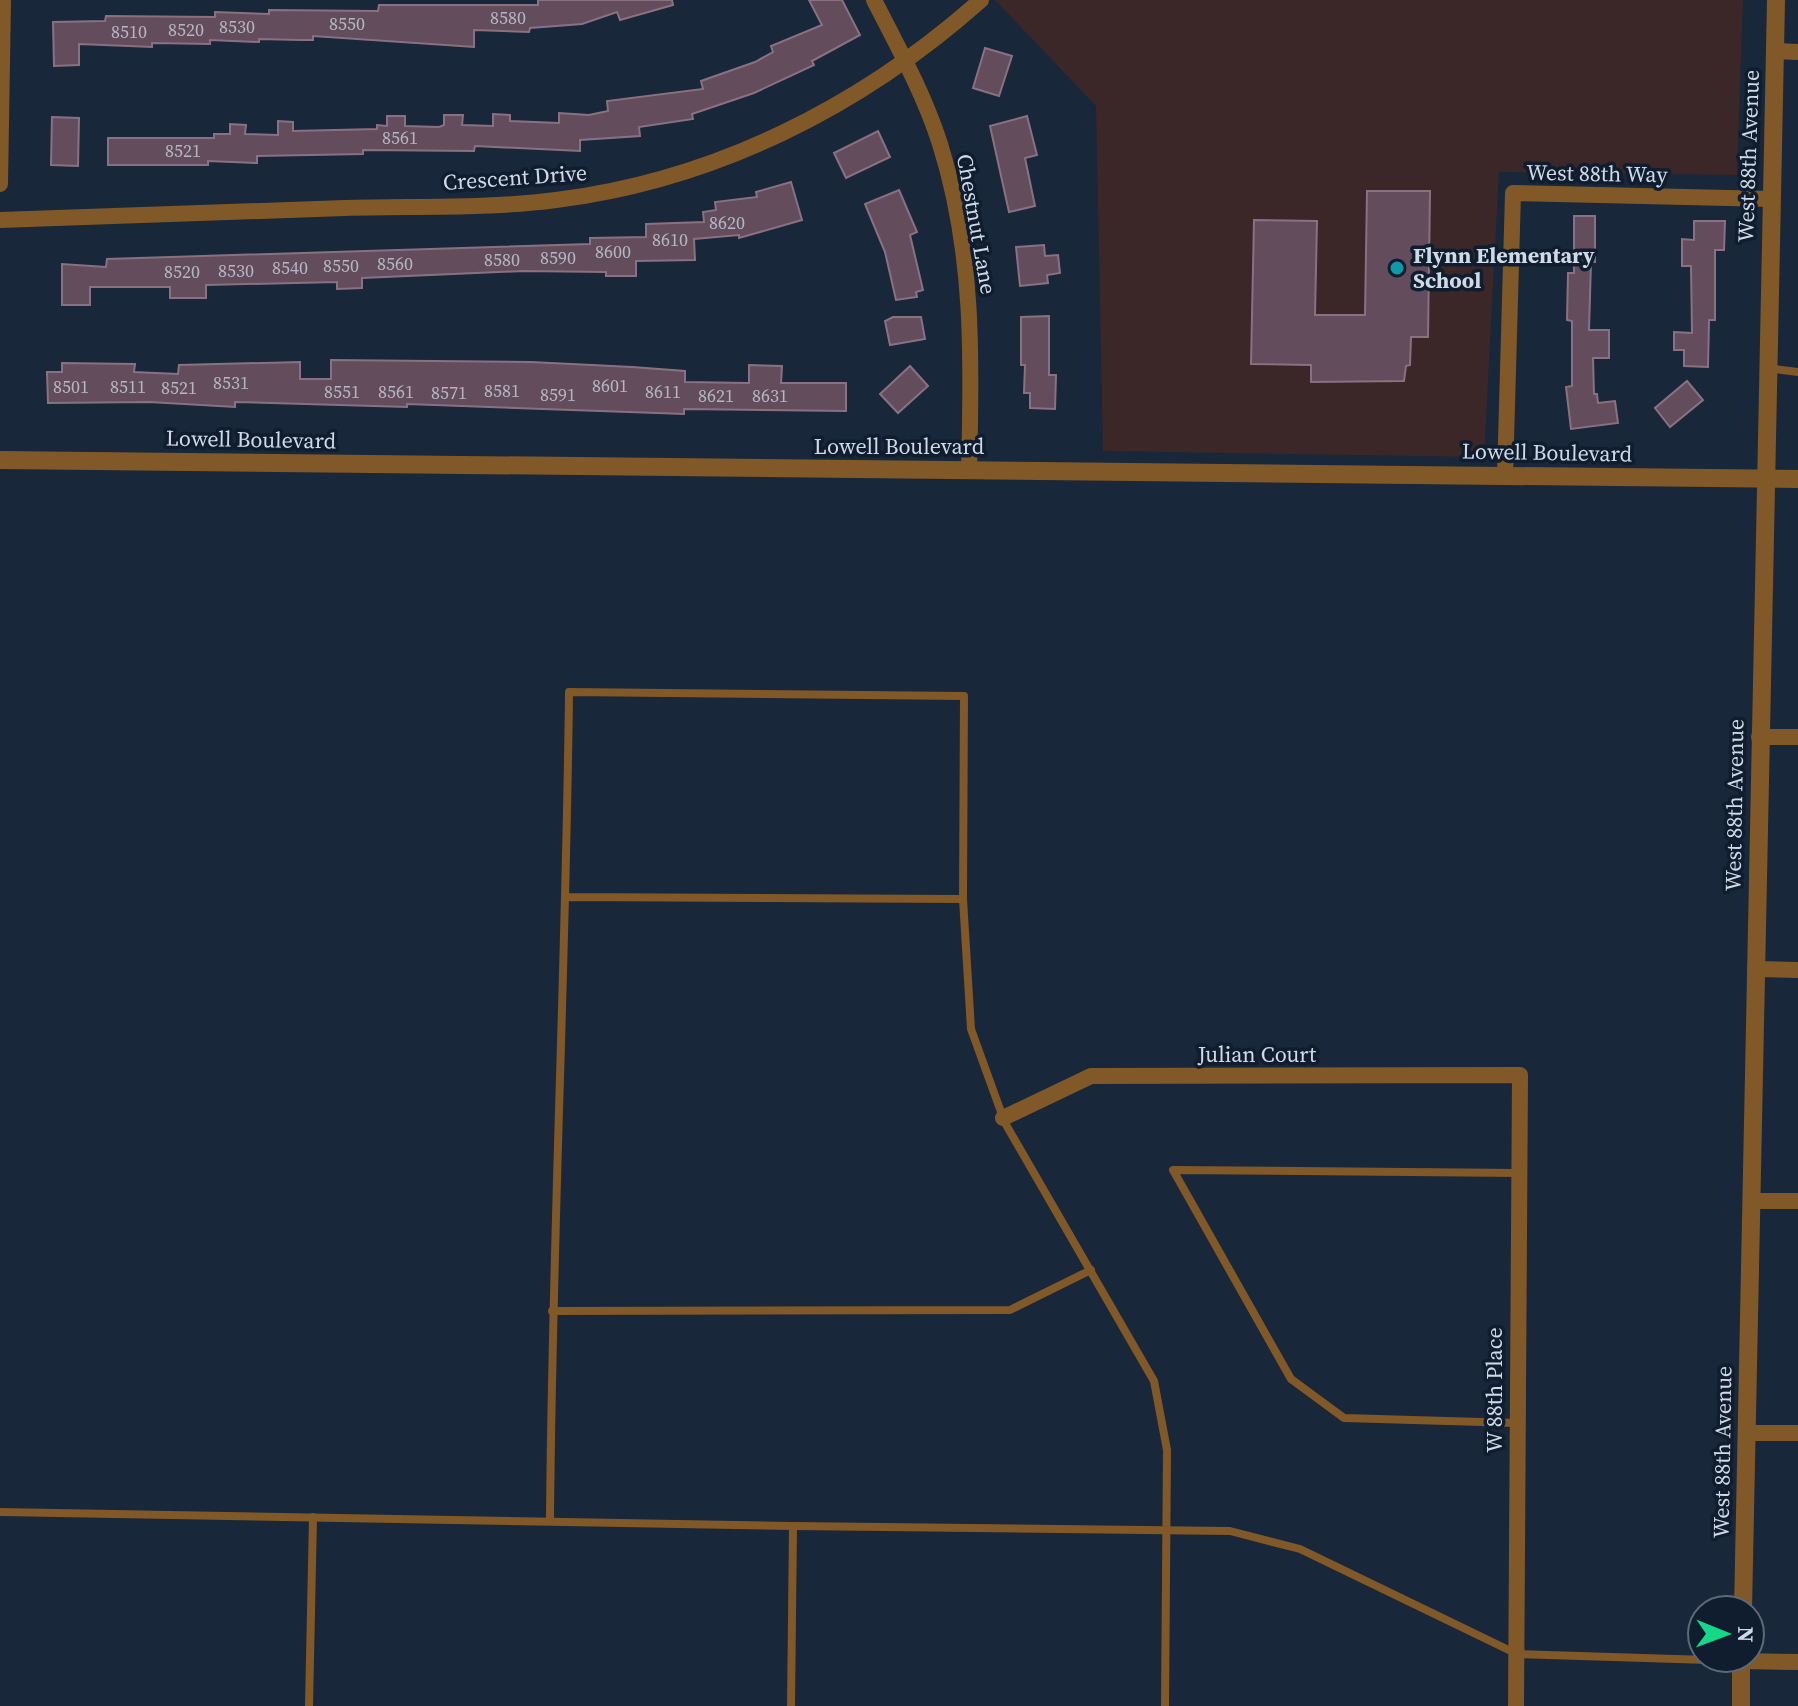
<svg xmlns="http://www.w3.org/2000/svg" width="1798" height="1706" font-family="'Source Serif 4',serif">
	<rect width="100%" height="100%" fill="#182739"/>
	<polygon fill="#3b2728" points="995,0 1743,0 1737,175 1499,172 1484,457 1103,451 1096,106"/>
	<g fill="#634c5c" stroke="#8a7182" stroke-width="2">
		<polygon points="538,0 672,0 673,5 620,20 617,12 582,24 530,28 529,32 474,30 474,47 313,36 313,40 300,40 259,39 259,42 210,40 210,44 152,43 152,47 79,44 79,65 54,66 53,22 105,21 106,16 215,17 215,12 269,14 269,10 378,11 379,5 538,5"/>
		<polygon points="809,0 842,0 860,35 812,61 814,65 754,93 692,114 693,119 639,127 640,136 580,140 580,151 475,146 474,151 363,150 363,154 257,156 257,163 208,161 208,165 108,165 108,138 214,138 214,134 230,134 230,124 246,125 245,134 278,135 278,121 293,122 293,131 377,129 377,125 387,126 387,116 405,116 405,126 439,127 444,125 444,115 463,115 462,125 493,126 493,114 510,115 510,121 559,123 559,113 589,115 608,111 607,101 703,89 701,81 755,62 773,52 771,46 822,25"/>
		<polygon points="985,48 1012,56 999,96 973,88"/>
		<polygon points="1027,116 1037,155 1025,158 1035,206 1009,212 990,126"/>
		<polygon points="52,117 79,118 78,166 51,165"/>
		<polygon points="878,131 890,157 846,178 834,153"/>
		<polygon points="791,182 802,220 739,238 739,235 694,239 695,260 636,261 636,276 606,276 606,272 523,271 362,278 362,288 337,289 337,282 206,285 206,298 170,298 170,287 90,287 90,305 62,305 62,264 106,267 107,259 590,244 590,238 646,237 646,224 704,222 703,212 716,210 715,202 757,197 756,192"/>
		<polygon points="899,190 917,232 910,235 923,290 916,292 917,297 896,300 885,252 865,204"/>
		<polygon points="1367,191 1430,191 1428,337 1411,337 1410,365 1406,366 1404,381 1311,382 1311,365 1251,364 1254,220 1317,221 1315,315 1365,315"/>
		<polygon points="1574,216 1595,216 1595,262 1591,262 1589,330 1609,330 1609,358 1593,358 1594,394 1597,394 1598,403 1615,401 1618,423 1571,429 1566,387 1572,386 1572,321 1567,320 1568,273 1574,273"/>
		<polygon points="1694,221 1725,221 1724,250 1715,250 1715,320 1709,320 1708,367 1684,366 1684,350 1674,350 1674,332 1692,333 1691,266 1682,266 1682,239 1694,240"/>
		<polygon points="1044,245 1045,256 1058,255 1060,273 1047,275 1048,283 1020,286 1016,247"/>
		<polygon points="1049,316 1049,375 1056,375 1055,409 1030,408 1030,393 1024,393 1025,365 1021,365 1021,317"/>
		<polygon points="893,317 921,317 925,339 890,345 885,321"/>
		<polygon points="331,360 531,362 632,367 685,371 685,382 749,383 749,365 782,366 781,383 846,383 846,411 684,409 684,414 407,404 407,407 235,402 235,407 149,402 48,403 47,372 62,372 62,363 135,364 134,372 178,374 179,365 300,362 300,379 331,379"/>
		<polygon points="910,366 928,386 898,413 880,394"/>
		<polygon points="1687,381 1703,400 1670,427 1655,408"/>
	</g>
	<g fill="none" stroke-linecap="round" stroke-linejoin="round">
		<g stroke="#815828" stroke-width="8">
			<polyline points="1767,368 1798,372"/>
			<polyline points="963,899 971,1029 1005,1123 1154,1381 1167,1450 1165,1706"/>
			<polyline points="552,1311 1010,1310 1091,1270"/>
			<polyline points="1516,1423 1344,1418 1291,1379 1173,1170 1519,1173"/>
			<polyline points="0,1512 793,1526 791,1706"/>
			<path d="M550 1521C552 1245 566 968 569 692L964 696 963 899 567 897"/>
			<polyline points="793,1526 1230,1531 1300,1549 1517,1654 1740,1661"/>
			<polyline points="309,1706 313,1517"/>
		</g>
		<g stroke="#815828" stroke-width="16">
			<path d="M874 0C898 47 924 94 940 144 974 251 972 360 969 471"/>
			<polyline points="1775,51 1798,52"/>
			<polyline points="0,184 3,0"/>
			<path d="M0 220C115 216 230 212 345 208 414 206 487 209 556 200 716 180 862 106 981 0"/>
			<polyline points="1505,476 1513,193 1771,199"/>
			<polyline points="1759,737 1798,737"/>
			<polyline points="1755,969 1798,970"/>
			<polyline points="1003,1118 1091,1076 1520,1075 1516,1706"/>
			<polyline points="1751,1201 1798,1201"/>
			<polyline points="1747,1433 1798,1433"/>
			<polyline points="1741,1661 1798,1662"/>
		</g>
		<g stroke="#815828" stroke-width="18">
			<polyline points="0,460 1798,479"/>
			<polyline points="1743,1610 1776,0"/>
			<polyline points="1741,1706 1741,1658"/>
		</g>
	</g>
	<circle fill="#0f9aa8" stroke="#0f1d2f" stroke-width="3" cx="1397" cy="268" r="8"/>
	<g text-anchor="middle" stroke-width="7" stroke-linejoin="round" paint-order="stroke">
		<g font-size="18" fill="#b5b6c4">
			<text x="508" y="24">8580</text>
			<text x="347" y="30">8550</text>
			<text x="237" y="33">8530</text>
			<text x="186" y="36">8520</text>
			<text x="129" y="38">8510</text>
			<text x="400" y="144">8561</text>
			<text x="183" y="157">8521</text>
			<text x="727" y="229">8620</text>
			<text x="670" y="246">8610</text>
			<text x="613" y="258">8600</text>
			<text x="558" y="264">8590</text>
			<text x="502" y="266">8580</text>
			<text x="395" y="270">8560</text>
			<text x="341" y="272">8550</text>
			<text x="290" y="274">8540</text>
			<text x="236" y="277">8530</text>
			<text x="182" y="278">8520</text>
			<text x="231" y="389">8531</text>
			<text x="610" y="392">8601</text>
			<text x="71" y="393">8501</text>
			<text x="128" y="393">8511</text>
			<text x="179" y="394">8521</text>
			<text x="502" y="397">8581</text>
			<text x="342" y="398">8551</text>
			<text x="396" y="398">8561</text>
			<text x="663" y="398">8611</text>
			<text x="449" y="399">8571</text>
			<text x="558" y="401">8591</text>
			<text x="716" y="402">8621</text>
			<text x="770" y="402">8631</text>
		</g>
		<g font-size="22" fill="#d0dae6" stroke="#0f1d2f">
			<text transform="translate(1748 156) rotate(-88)" y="8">West 88th Avenue</text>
			<text transform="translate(1597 173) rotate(1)" y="8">West 88th Way</text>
			<text transform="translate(515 177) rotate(-4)" y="8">Crescent Drive</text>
			<text transform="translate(977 224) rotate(80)" y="8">Chestnut Lane</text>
			<text transform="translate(251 439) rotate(1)" y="8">Lowell Boulevard</text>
			<text x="899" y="454">Lowell Boulevard</text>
			<text transform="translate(1547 452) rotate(1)" y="8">Lowell Boulevard</text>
			<text transform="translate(1734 805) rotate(-89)" y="8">West 88th Avenue</text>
			<text x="1257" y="1062">Julian Court</text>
			<text transform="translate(1494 1390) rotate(-90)" y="8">W 88th Place</text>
			<text transform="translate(1722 1452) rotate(-89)" y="8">West 88th Avenue</text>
		</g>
		<g font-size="22" font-weight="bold" fill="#d0dae6" stroke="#0f1d2f" text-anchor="start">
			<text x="1413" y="263">Flynn Elementary<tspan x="1413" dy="25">School</tspan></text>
		</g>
	</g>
	<g transform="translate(1726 1634) rotate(91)"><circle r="38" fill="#0f1d2f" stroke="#5c6978" stroke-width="2"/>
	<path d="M0-6L14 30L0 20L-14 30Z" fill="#13d989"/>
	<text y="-12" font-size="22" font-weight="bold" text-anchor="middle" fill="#d0dae6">N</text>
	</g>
</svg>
